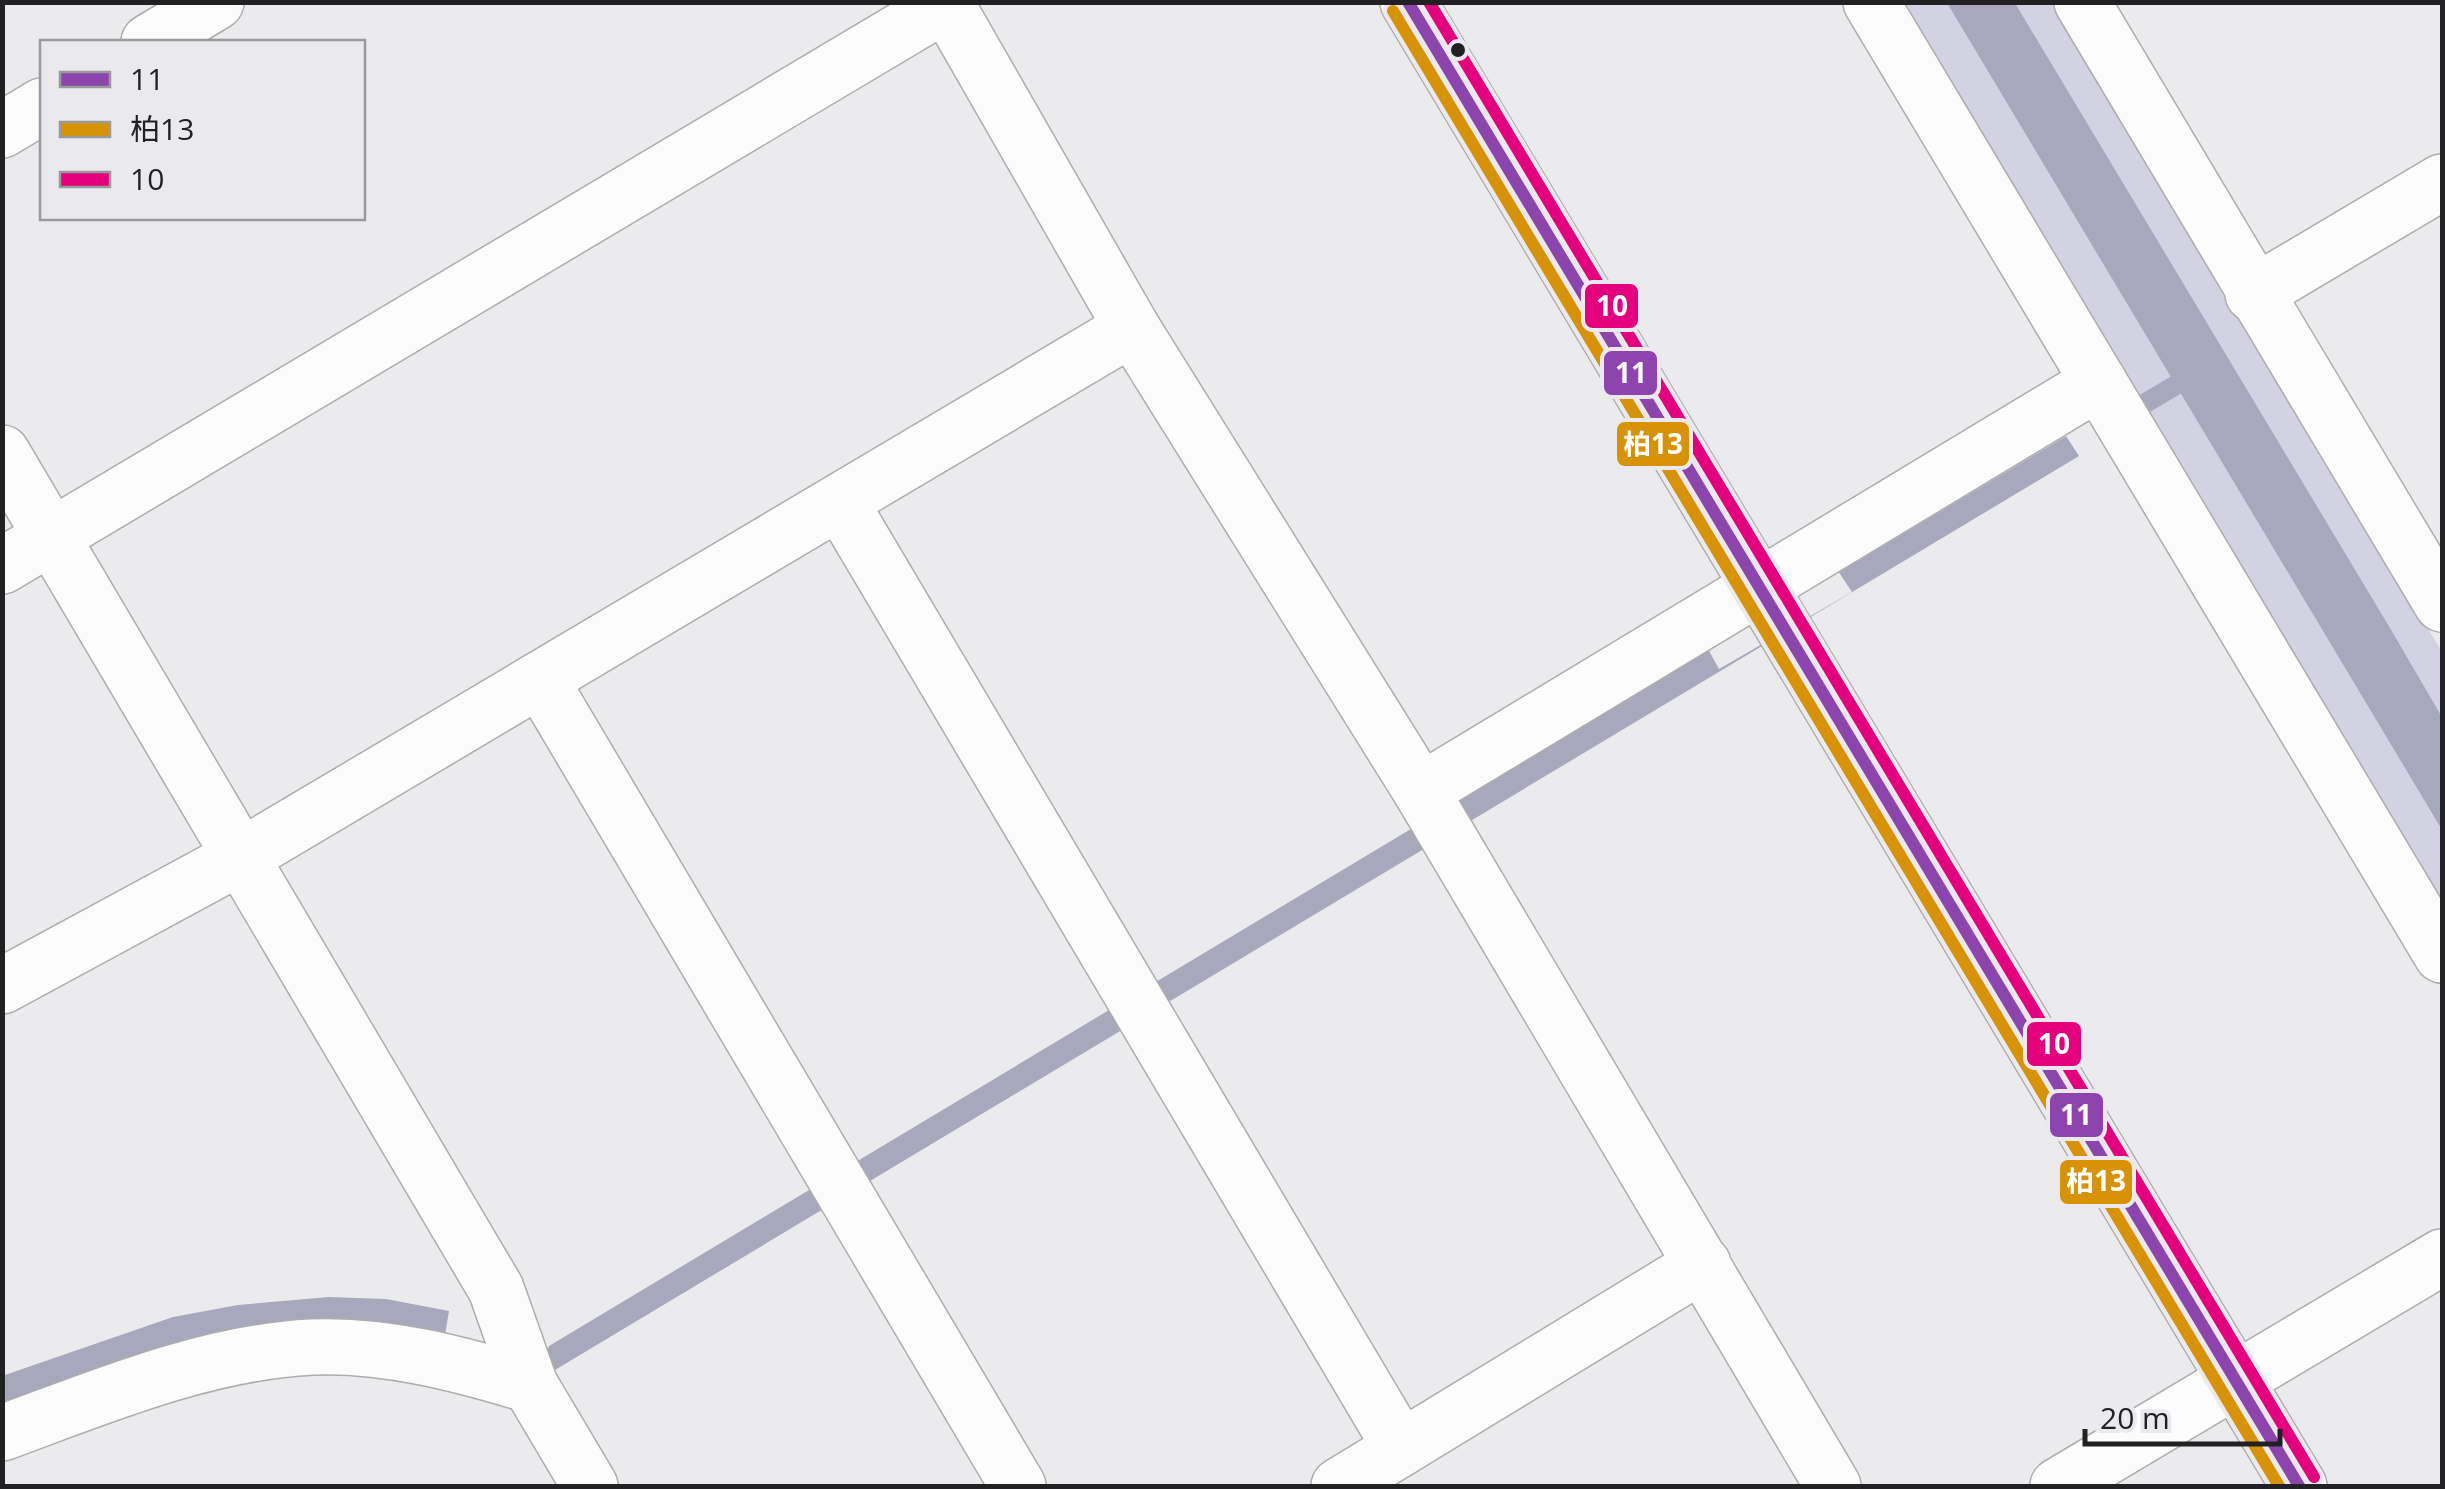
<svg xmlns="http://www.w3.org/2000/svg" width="2445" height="1489" font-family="'Open Sans','Noto Sans JP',sans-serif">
	<rect width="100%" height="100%" fill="#ebebed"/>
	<g fill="#d2d2e3">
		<polygon points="1895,3 1947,3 2442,830 2442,915"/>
		<polygon points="2015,3 2053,3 2442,652 2442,717"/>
	</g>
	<g fill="#a8a8bd">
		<polygon points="1947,3 2015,3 2387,623 2442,717 2442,830"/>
		<polygon points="2066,436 2079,456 555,1370 546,1356 549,1346"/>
		<polygon points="329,1297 386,1299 449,1311 445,1335 274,1324 189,1339 3,1402 2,1376 173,1317 238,1305"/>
	</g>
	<polygon fill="#ebebed" points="1838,571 1852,592 1719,669 1708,649"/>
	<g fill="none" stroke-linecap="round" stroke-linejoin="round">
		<polyline stroke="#a8a8bd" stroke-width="20" points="2139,407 2196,373"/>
		<defs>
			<g id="minor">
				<polyline points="945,2 1132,328 1421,791 1833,1486"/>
				<polyline points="1871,2 2442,955"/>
				<polyline points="2082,2 2442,604"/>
				<polyline points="149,42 216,2"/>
				<polyline points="2,130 42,106"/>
				<polyline points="2253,294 2442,182"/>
				<polyline points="2,453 496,1289 530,1385 590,1486"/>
				<polyline points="840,502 1401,1448"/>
				<polyline points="541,681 1018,1486"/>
				<polyline points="1421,791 2099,382"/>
				<polyline points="2,986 244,855 1132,328"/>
				<path d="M2 1433C100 1397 207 1352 312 1347 386 1344 461 1364 530 1385"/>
				<polyline points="1339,1486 1703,1264"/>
				<polyline points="2058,1486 2442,1257"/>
			</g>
			<g id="tertiary">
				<polyline points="1408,2 2299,1486"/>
				<polyline points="2,566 949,2"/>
			</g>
		</defs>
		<use href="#minor" stroke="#adadae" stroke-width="58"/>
		<use href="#tertiary" stroke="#adadae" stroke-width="58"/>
		<use href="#minor" stroke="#fcfcfc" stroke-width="55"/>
		<use href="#tertiary" stroke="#fcfcfc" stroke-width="55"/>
		<defs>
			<polyline id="bus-1" points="1408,2 2299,1486"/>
			<polyline id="bus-2" points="1393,11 2279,1486"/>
			<polyline id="bus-3" points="1429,2 2314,1477"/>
		</defs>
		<use href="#bus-1" stroke="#eaeaee" stroke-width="20"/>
		<use href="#bus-2" stroke="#eaeaee" stroke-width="20"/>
		<use href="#bus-3" stroke="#eaeaee" stroke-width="20"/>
		<use href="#bus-1" stroke="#8e44ad" stroke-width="12"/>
		<use href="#bus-2" stroke="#d79205" stroke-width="12"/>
		<use href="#bus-3" stroke="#e5007d" stroke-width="12"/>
	</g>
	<circle fill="#212123" stroke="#eaeaee" stroke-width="4" cx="1458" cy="50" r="9"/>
	<g stroke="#eaeaee" stroke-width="4">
		<rect x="1583" y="282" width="57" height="48" rx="10" fill="#e5007d"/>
		<rect x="1602" y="349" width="57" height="48" rx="10" fill="#8e44ad"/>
		<rect x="1615" y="420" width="76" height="48" rx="10" fill="#d79205"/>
		<rect x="2025" y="1020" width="58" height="48" rx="10" fill="#e5007d"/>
		<rect x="2048" y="1091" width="57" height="48" rx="10" fill="#8e44ad"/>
		<rect x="2058" y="1158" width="76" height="48" rx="10" fill="#d79205"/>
	</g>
	<g font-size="28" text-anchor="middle" font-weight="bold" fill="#fff">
		<text x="1612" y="316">10</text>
		<text x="1631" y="383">11</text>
		<text x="1653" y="454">柏13</text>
		<text x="2054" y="1054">10</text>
		<text x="2076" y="1125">11</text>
		<text x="2096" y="1191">柏13</text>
	</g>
	<rect width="2445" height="1489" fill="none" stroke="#212123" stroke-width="10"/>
	<rect x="40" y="40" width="325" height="180" fill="#eaeaee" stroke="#9a9a9d" stroke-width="2.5"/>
	<rect x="60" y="72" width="50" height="15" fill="#8e44ad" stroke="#9a9a9d" stroke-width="2.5"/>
	<text x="130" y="90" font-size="30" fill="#212123">11</text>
	<rect x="60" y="122" width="50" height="15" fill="#d79205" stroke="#9a9a9d" stroke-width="2.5"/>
	<text x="130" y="140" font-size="30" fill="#212123">柏13</text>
	<rect x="60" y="172" width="50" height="15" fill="#e5007d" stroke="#9a9a9d" stroke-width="2.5"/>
	<text x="130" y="190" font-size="30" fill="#212123">10</text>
	<path d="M2085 1429v15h195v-15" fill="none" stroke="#212123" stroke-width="5"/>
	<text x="2100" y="1429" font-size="30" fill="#212123" stroke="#eaeaee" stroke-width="8" paint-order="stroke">20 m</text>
</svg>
